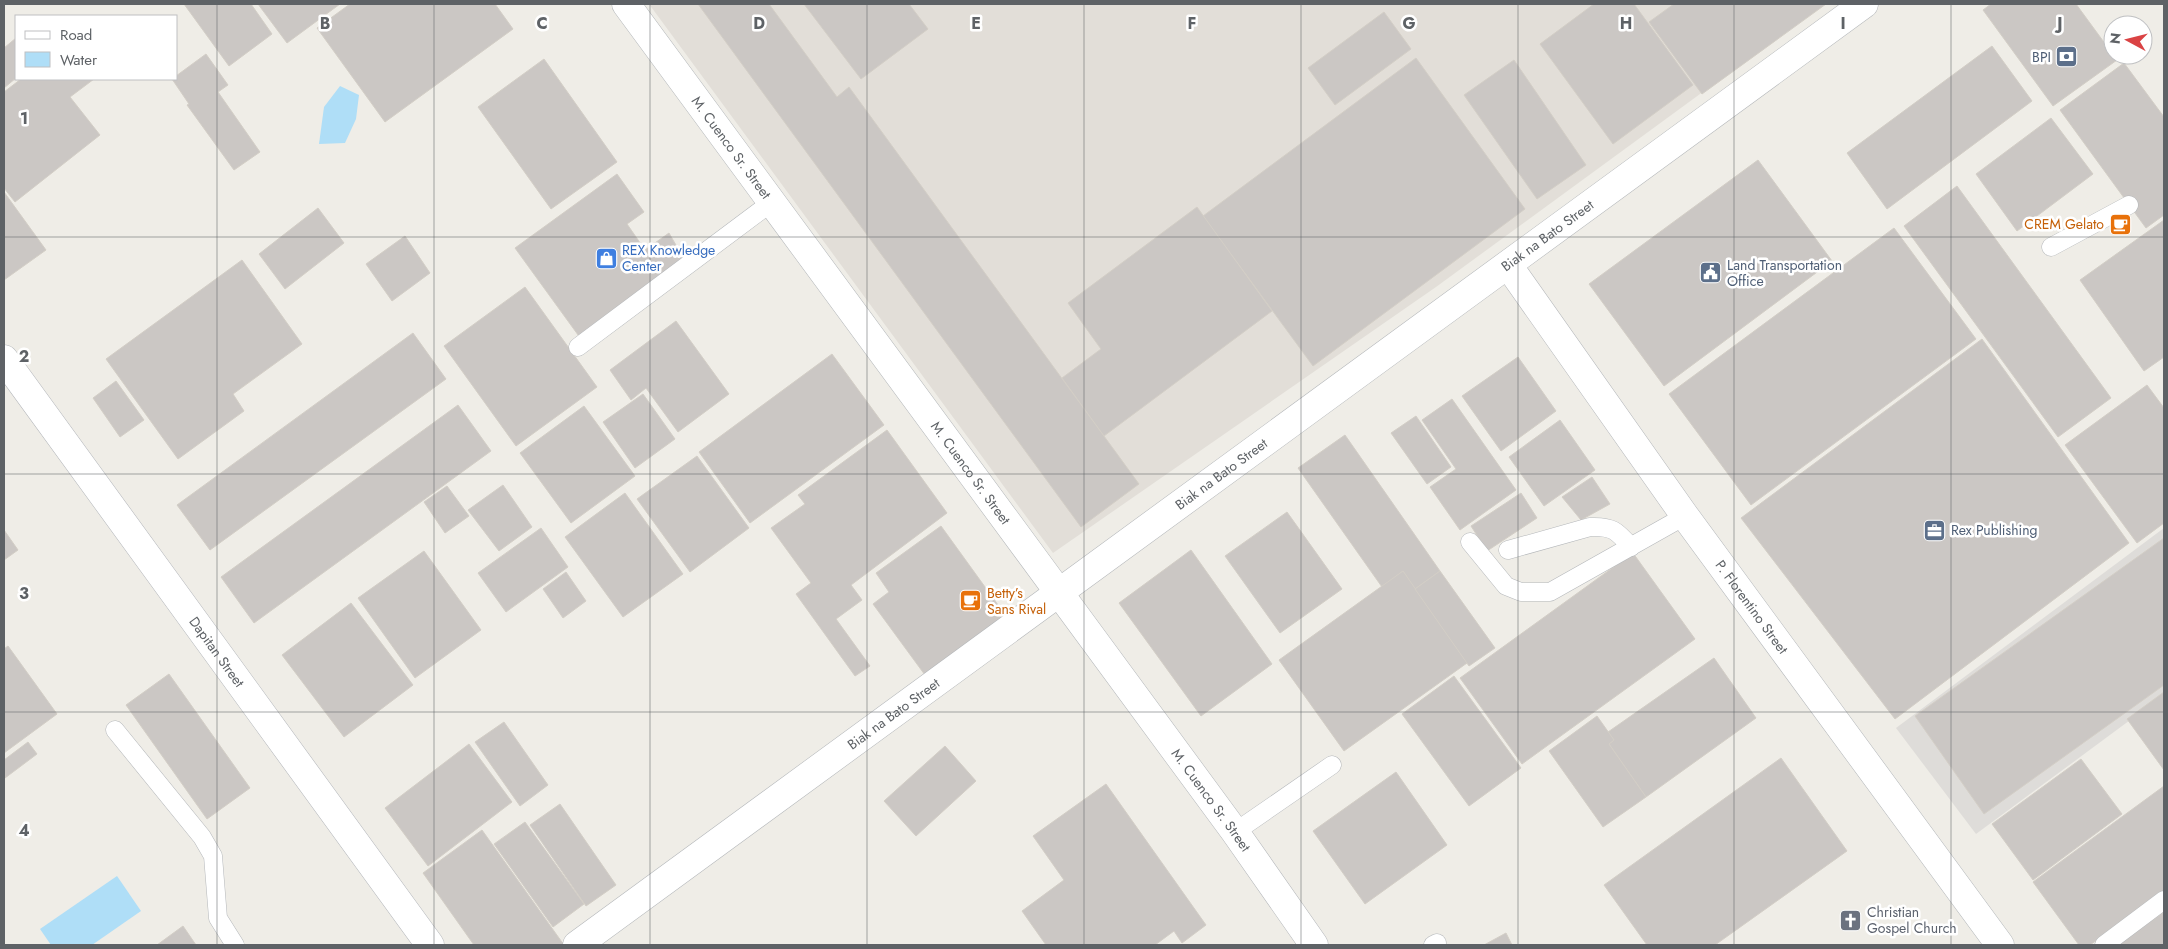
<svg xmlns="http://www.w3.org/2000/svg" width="2168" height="949" font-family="Jost,sans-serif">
	<rect width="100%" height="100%" fill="#efede7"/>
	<polygon fill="#dedcd9" points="2164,528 2164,695 1976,834 1896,728"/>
	<polygon fill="#e2ded8" points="649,4 1823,4 1436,287 1053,553"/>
	<g fill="#afdef7">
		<polygon points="340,86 359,95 356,119 345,143 319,144 324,107"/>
		<polygon points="117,876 141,911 92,945 51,945 40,929"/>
	</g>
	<g fill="#cbc7c4" stroke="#d3cec6">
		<polygon points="184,4 251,4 272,34 229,66"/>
		<polygon points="258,4 340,4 287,43"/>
		<polygon points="350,4 495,4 513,29 385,122 317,28"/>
		<polygon points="698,4 769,4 837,97 849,87 1139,484 1081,527"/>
		<polygon points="804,4 909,4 928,29 861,79"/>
		<polygon points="1594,4 1634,4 1693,85 1613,144 1540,44"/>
		<polygon points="1674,4 1826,4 1702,94 1649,22"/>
		<polygon points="1991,4 2076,4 2117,60 2053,106 1983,10"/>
		<polygon points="1384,12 1411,49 1335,105 1308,68"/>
		<polygon points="16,38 16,78 4,88 4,48"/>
		<polygon points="1992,46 2032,101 1887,209 1847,153"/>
		<polygon points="206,54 228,85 218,92 260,152 234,170 187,105 189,104 172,79 176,79 176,76"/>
		<polygon points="1416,58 1525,209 1313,366 1203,216"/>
		<polygon points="544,59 617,162 551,209 478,107"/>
		<polygon points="1514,60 1586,165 1537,199 1464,95"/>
		<polygon points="2124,63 2164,117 2164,215 2146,228 2060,110"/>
		<polygon points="21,79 94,79 70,97 100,135 15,202 4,188 4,92"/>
		<polygon points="2051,118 2093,174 2017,231 1976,174"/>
		<polygon points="1758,160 1832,261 1664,386 1589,284"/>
		<polygon points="617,174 644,212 627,224 645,250 669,233 684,259 581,339 515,248"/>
		<polygon points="1957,186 2111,398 2058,437 1904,226"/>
		<polygon points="4,192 46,250 4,280"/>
		<polygon points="1197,207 1272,311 1104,436 1062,378 1101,349 1068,303"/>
		<polygon points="318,208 344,243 285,289 259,254"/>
		<polygon points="2164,220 2164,357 2144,371 2080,280"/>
		<polygon points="1894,228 1976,339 1751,505 1669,394"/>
		<polygon points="405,236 430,273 392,301 366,264"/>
		<polygon points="242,260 302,344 233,394 244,411 178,459 106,359"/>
		<polygon points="525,287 597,387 516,446 444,346"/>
		<polygon points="676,321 729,394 678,432 646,388 631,400 610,370"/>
		<polygon points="413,333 446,379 210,550 177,505"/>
		<polygon points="1982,339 2129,543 1895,719 1741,518"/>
		<polygon points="832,354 884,425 750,523 699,452"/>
		<polygon points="1518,357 1556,411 1501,451 1462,396"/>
		<polygon points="116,381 144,420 120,437 93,398"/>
		<polygon points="2147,385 2164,408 2164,523 2137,543 2065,445"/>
		<polygon points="643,394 675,439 635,468 603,422"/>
		<polygon points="1452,399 1516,490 1460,530 1430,487 1456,469 1422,420"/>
		<polygon points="458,405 491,451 254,623 221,577"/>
		<polygon points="584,406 635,476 571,523 520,453"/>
		<polygon points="1416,416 1451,467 1427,484 1391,433"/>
		<polygon points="1560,420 1595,470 1544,506 1509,457"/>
		<polygon points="887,430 947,513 851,585 862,600 836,619 870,666 855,676 796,594 811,583 771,528 805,504 798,495"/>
		<polygon points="1345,435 1440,571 1415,589 1403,571 1382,587 1298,468"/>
		<polygon points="697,456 749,528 690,572 637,499"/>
		<polygon points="1592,477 1610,504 1581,520 1562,497"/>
		<polygon points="503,485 532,527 499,551 468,510"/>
		<polygon points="447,486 469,516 445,533 424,502"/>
		<polygon points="625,493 683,574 623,617 565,537"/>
		<polygon points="1521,493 1537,518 1487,551 1471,526"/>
		<polygon points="1287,512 1342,589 1280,633 1225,556"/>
		<polygon points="941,526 1006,616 925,675 873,604 889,592 876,573"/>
		<polygon points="541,528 568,567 506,612 478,573"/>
		<polygon points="4,530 18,550 4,560"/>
		<polygon points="2164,538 2164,685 1984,814 1915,716"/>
		<polygon points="1191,550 1272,664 1201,716 1119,603"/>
		<polygon points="424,551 481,630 415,678 358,598"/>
		<polygon points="1633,553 1695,639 1522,764 1460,678"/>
		<polygon points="1403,571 1467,663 1344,751 1279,660"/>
		<polygon points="1440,571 1495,648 1469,666 1415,589"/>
		<polygon points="566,572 586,601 563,618 543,589"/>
		<polygon points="351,603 413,685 344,737 282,655"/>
		<polygon points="8,646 57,714 4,753 4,649"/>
		<polygon points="1714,658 1756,718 1646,797 1609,744 1614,740 1608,732"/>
		<polygon points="169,674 250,788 207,819 126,705"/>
		<polygon points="1454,676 1521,768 1469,806 1402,714"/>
		<polygon points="2164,692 2164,770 2127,719"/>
		<polygon points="1597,716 1614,740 1609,744 1646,797 1603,827 1549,751"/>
		<polygon points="504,722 548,785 520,806 475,742"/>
		<polygon points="28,742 37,754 5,778 4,760"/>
		<polygon points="469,744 512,802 428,866 385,808"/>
		<polygon points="945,746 976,781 916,836 884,801"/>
		<polygon points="1781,758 1847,851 1715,945 1647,945 1604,885"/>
		<polygon points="2081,759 2122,814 2033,880 1992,824"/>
		<polygon points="1396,772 1447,845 1365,904 1313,831"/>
		<polygon points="1106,784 1206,925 1182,943 1174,931 1155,945 1046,945 1022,911 1064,880 1033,836"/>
		<polygon points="2164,786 2164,891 2090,945 2079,945 2033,882"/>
		<polygon points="560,804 616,885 586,906 530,825"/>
		<polygon points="525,822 584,904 553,927 494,844"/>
		<polygon points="482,830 564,945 474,945 423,873"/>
		<polygon points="2164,912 2164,945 2117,945"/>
		<polygon points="183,926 196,945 157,945"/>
		<polygon points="1506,933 1512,945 1484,945"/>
	</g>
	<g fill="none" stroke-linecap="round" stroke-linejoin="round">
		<defs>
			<g id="lane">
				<polyline points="2051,247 2129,205"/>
				<polyline points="578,347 772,202"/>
				<polyline points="1470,542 1506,586 1521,592 1550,592 1685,516"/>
				<path d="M1508 550 1590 527C1613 526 1617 531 1631 547"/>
				<polyline points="115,730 202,837 213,856 218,918 235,945"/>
				<polyline points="1235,832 1332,765"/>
				<polyline points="1433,945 1437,943"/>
				<polyline points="2104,945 2164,900"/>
			</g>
			<g id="street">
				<path id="s1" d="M626 4 1235 832 1314 945"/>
				<path id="s2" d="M1508 265 1685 516 2000 945"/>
				<path id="s3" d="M577 945 1864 4"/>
			</g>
			<g id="secondary">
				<path id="s4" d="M4 359 430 945"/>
			</g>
		</defs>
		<use href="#lane" stroke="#b4b7ba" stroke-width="19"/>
		<use href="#street" stroke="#b4b7ba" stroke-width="29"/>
		<use href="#secondary" stroke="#b3b6ba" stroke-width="29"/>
		<use href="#lane" stroke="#fff" stroke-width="18"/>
		<use href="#street" stroke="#fff" stroke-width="28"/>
		<use href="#secondary" stroke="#fff" stroke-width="28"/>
	</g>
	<path fill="none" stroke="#5e6266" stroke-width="1" stroke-opacity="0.55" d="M217 4V945M434 4V945M650 4V945M867 4V945M1084 4V945M1301 4V945M1518 4V945M1734 4V945M1951 4V945M4 237H2164M4 474H2164M4 712H2164"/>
	<defs>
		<symbol id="bank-square" viewBox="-11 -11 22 22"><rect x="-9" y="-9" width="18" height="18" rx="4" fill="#5c6f8a" stroke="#fff"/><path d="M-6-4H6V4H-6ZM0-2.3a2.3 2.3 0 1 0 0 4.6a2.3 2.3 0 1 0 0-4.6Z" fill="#fff"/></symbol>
		<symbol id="cafe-square" viewBox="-11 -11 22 22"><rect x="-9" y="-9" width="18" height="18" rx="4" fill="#e8710a" stroke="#fff"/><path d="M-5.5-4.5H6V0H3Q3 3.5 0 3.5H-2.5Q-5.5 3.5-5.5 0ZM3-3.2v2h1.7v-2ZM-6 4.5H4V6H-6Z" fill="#fff"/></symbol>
		<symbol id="shop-square" viewBox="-11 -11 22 22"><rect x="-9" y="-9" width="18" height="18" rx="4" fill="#3f7fe0" stroke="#fff"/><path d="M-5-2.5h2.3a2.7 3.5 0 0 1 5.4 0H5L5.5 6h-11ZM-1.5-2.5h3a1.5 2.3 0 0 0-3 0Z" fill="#fff"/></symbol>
		<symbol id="civic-square" viewBox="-11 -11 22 22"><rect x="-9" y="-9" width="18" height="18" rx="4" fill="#5c6f8a" stroke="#fff"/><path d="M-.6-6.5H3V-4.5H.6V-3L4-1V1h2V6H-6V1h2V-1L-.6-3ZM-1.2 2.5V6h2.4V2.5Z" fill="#fff"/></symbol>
		<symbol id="office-square" viewBox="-11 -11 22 22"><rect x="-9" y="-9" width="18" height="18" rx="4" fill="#5c6f8a" stroke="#fff"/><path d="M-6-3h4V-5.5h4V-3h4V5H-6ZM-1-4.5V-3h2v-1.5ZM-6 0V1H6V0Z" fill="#fff"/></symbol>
		<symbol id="church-square" viewBox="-11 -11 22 22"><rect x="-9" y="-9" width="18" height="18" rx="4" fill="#6b7280" stroke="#fff"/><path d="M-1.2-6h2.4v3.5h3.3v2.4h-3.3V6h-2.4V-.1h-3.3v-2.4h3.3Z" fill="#fff"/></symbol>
	</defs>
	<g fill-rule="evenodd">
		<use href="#bank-square" x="2054" y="44" width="25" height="25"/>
		<use href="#cafe-square" x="2108" y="212" width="25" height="25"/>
		<use href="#shop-square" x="594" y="246" width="25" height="25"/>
		<use href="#civic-square" x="1698" y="260" width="25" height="25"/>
		<use href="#office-square" x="1922" y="518" width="25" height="25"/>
		<use href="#cafe-square" x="958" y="588" width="25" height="25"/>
		<use href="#church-square" x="1838" y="908" width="25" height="25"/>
	</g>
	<g text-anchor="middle" stroke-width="5" stroke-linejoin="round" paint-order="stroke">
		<g font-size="14" fill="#4e5e75" stroke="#fff" text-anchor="start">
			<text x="2051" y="62" text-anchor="end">BPI</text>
			<text x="1727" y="270">Land Transportation<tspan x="1727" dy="16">Office</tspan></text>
			<text x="1951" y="535">Rex Publishing</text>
		</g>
		<g font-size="14" fill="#5e6266" stroke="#fff">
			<text dy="5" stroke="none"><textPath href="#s1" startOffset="178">M. Cuenco Sr. Street</textPath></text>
			<text dy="5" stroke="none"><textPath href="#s3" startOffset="1202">Biak na Bato Street</textPath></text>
			<text dy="5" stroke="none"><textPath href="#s1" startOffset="582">M. Cuenco Sr. Street</textPath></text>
			<text dy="5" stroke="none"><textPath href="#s3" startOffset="798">Biak na Bato Street</textPath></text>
			<text dy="5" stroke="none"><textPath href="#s2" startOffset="420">P. Florentino Street</textPath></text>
			<text dy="5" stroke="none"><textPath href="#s4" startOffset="362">Dapitan Street</textPath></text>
			<text dy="5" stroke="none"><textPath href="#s3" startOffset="392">Biak na Bato Street</textPath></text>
			<text dy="5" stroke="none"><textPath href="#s1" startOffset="988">M. Cuenco Sr. Street</textPath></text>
		</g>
		<g font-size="14" fill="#c56008" stroke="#fff" text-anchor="end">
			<text x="2104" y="229">CREM Gelato</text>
			<text x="987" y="598" text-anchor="start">Betty’s<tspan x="987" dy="16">Sans Rival</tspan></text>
		</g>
		<g font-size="14" fill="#366cbe" stroke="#fff" text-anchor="start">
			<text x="622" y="255">REX Knowledge<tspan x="622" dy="16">Center</tspan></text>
		</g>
		<g font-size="14" fill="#5b616d" stroke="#fff" text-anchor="start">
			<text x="1867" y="917">Christian<tspan x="1867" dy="16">Gospel Church</tspan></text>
		</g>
	</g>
	<g font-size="16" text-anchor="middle" font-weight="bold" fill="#5e6266" stroke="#fff" stroke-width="5" stroke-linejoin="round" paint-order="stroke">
		<text x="325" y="29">B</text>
		<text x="542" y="29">C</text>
		<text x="759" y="29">D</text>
		<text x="976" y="29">E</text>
		<text x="1192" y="29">F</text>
		<text x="1409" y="29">G</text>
		<text x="1626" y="29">H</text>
		<text x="1843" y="29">I</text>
		<text x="2060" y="29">J</text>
		<text x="24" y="124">1</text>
		<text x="24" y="362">2</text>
		<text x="24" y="599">3</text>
		<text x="24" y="836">4</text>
	</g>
	<rect width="2168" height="949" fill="none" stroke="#5e6266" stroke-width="10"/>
	<rect x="15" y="15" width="162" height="65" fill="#ffffff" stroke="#bfc0c2"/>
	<rect x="25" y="31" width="25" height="8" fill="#ffffff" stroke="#bfc0c2"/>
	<text x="60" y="40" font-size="15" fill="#5e6266">Road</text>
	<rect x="25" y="52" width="25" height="15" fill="#afdef7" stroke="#bfc0c2"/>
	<text x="60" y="65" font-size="15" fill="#5e6266">Water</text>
	<g transform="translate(2128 40) rotate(277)"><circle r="24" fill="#ffffff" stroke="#bfc0c2"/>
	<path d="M0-4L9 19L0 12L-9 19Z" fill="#da4344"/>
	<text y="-8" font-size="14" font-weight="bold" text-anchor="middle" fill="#5e6266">N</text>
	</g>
</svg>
